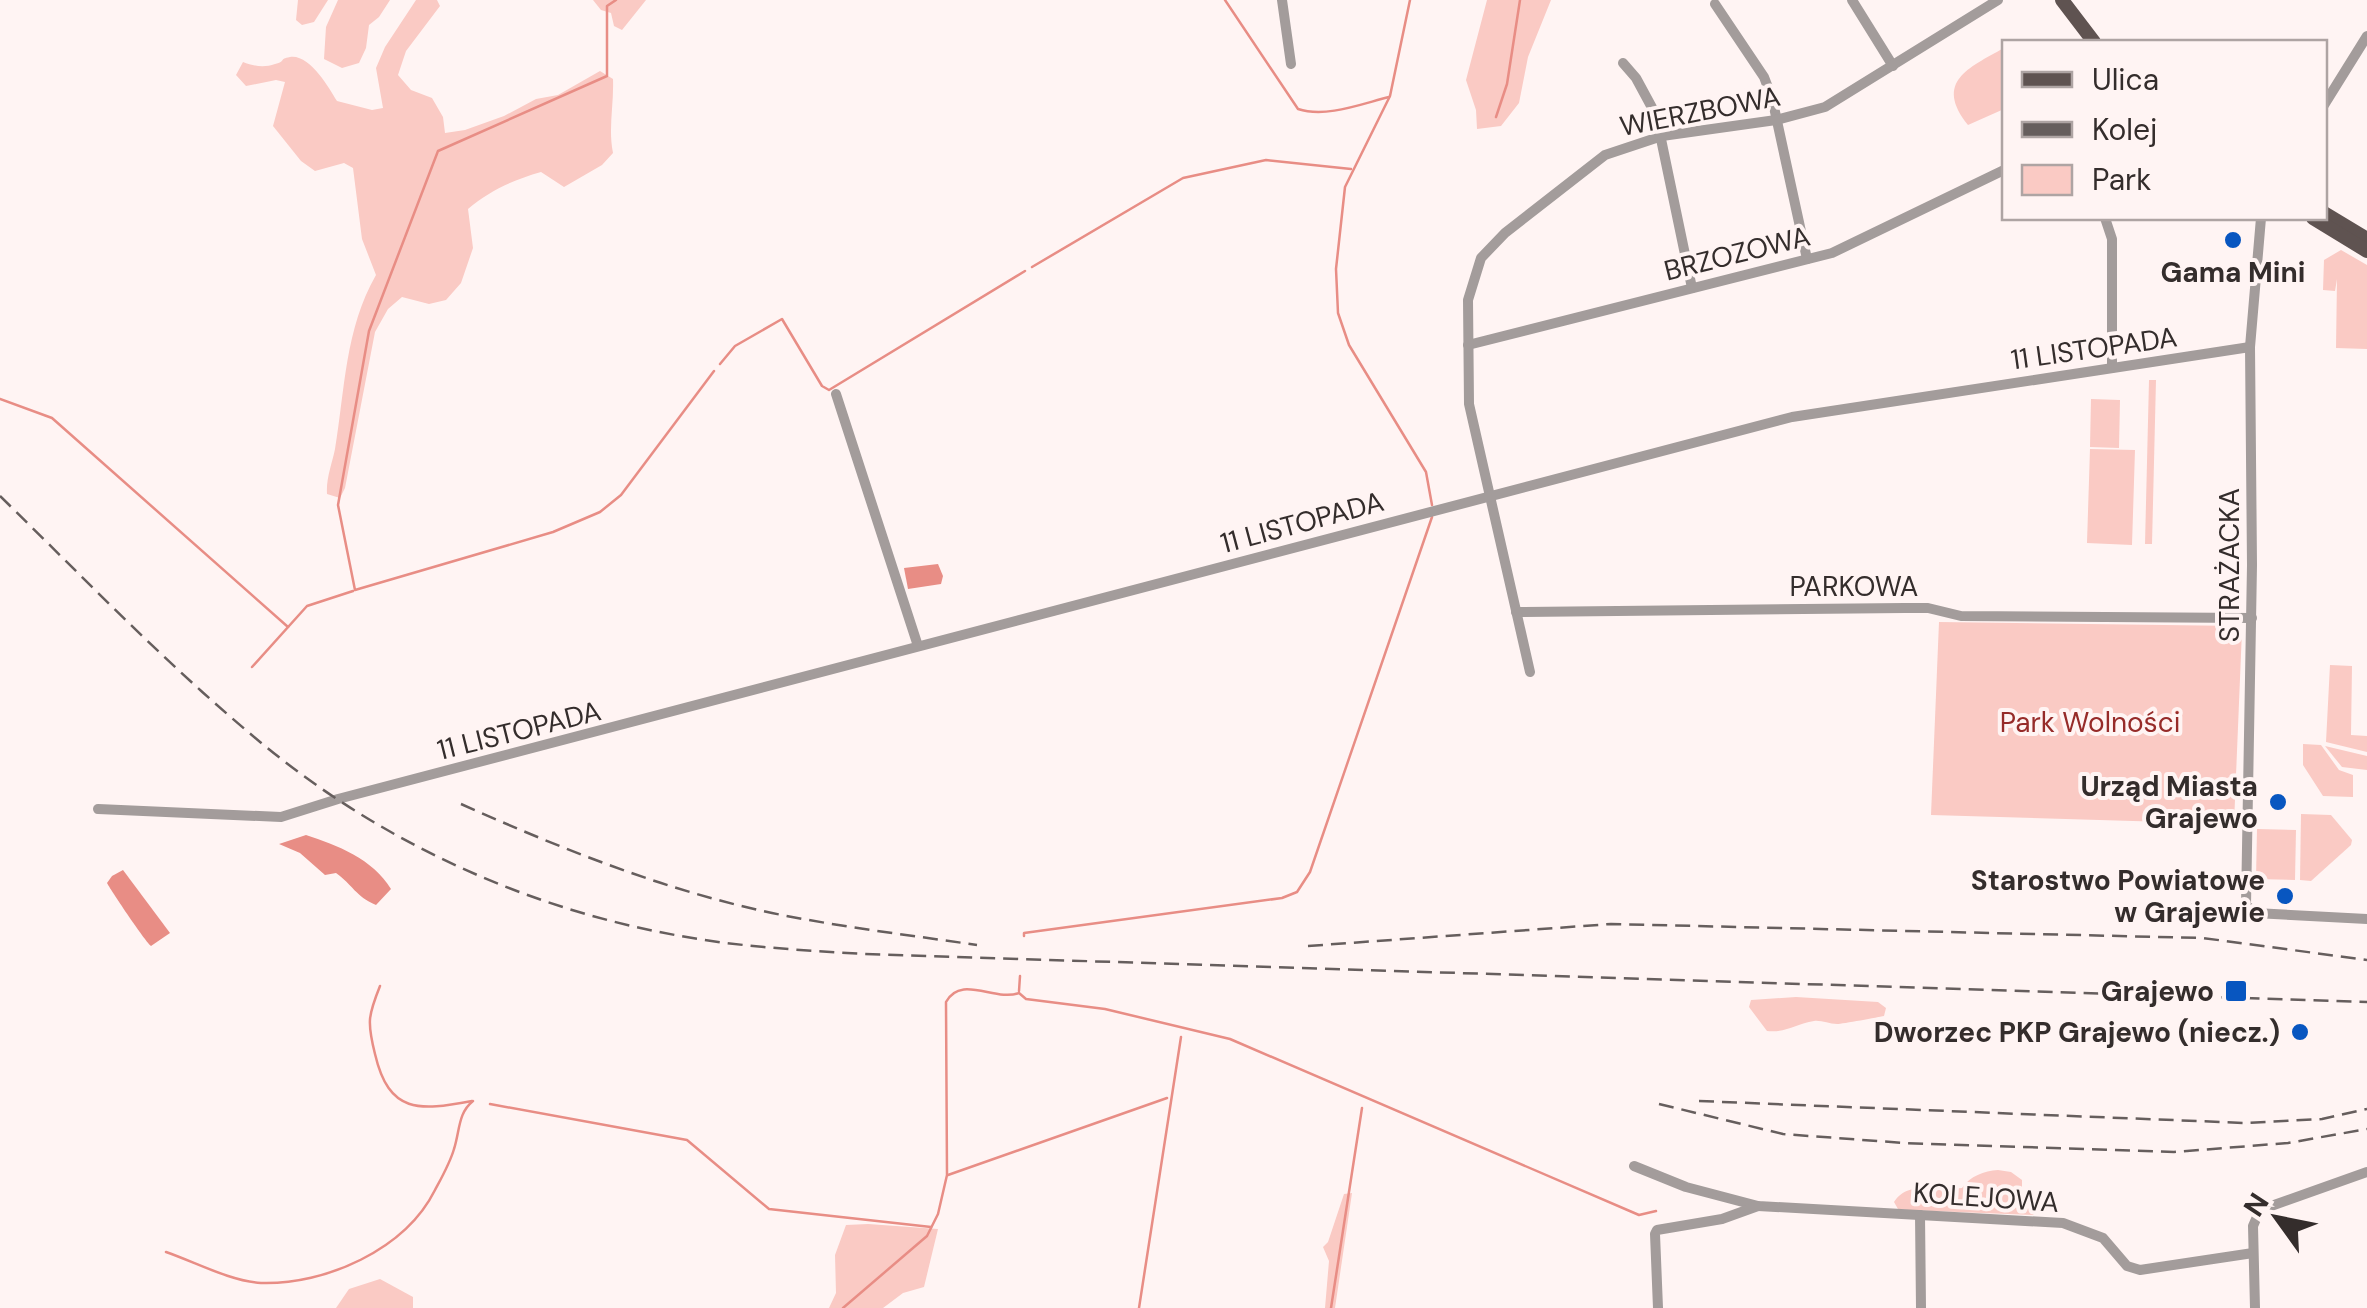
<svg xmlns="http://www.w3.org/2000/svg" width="2367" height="1308" font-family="'DM Sans',sans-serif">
	<rect width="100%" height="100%" fill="#fff4f3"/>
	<g fill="#facac4">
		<polygon points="298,0 328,0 314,22 302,25 296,20"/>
		<polygon points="338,0 390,0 379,17 369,25 366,48 359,63 342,68 324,59 326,27"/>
		<path d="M416 0H437L440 6 406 51 398 75 411 90 432 98 443 117 445 133 465 130 504 116 536 99 558 95 600 71 613 79C614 105 608 128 613 153L602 165 564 187 541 172C513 180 489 191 468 209L473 248 461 283 446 300 429 304 402 297 388 309 375 332 345 488 340 498 327 494C326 478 332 464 335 449 345 389 345 329 376 275L362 239 353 168 344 163 315 171 301 161 273 126 285 82 276 80 246 86 236 75 243 62C253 66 264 68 275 64 287 61 278 59 290 57 310 54 329 88 337 101L372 110 383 108 376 68 385 47Z"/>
		<polygon points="593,0 646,0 622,30 614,26 611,13 601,10"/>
		<polygon points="1487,0 1551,0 1528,57 1519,103 1501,126 1477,129 1476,110 1466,80"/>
		<path d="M2004 48V109L1968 125C1934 82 1968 68 2004 48Z"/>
		<polygon points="2341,250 2367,265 2367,349 2336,348 2337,279 2335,291 2323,290 2324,260"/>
		<polygon points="2149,380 2156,380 2152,544 2145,544"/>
		<polygon points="2091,399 2120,400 2119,448 2090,447"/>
		<polygon points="2090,449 2135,450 2132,545 2087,543"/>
		<polygon points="1939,622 2239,626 2242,630 2234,824 1931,815"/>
		<polygon points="2330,665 2352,666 2351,735 2367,736 2367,752 2326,742"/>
		<polygon points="2303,744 2321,745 2339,770 2353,775 2353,797 2323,796 2303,765"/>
		<polygon points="2325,746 2367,756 2367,770 2342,767"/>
		<polygon points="2301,814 2331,815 2352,840 2351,845 2311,881 2300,880"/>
		<polygon points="2257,829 2296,830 2295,880 2256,879"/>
		<path d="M1796 997 1878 1002 1886 1008 1884 1016C1879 1017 1842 1024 1837 1024 1829 1024 1821 1020 1814 1021 1796 1024 1786 1033 1767 1031L1749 1007 1751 1000Z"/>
		<path d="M1998 1170 2011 1172 2022 1180V1195L2040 1196 2043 1202 2033 1215 1907 1210 1898 1209 1894 1202C1907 1180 1940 1190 1962 1188 1970 1176 1984 1171 1998 1170Z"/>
		<polygon points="1352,1193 1335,1308 1325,1308 1329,1261 1323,1247 1328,1242 1344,1194"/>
		<polygon points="868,1224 938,1229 924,1287 903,1293 883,1308 829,1308 836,1293 835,1255 846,1225"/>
		<polygon points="380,1279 413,1297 413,1308 336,1308 349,1289"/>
	</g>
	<g fill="#e88d85">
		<polygon points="938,564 943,576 941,584 908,589 904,568"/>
		<path d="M306 835C337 845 373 859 391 889L376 905C355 896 353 885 336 873L325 875 300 853 279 844Z"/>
		<path d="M123 870 170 933 151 946C146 943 112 892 107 883L112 876Z"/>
	</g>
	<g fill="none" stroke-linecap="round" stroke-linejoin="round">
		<g stroke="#e88d85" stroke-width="2.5">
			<polyline points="616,0 607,6 607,76 438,151 369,331 338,505 355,590 553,532 600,512 621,495 714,371"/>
			<path d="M1225 0 1298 109C1326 118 1361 104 1389 97"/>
			<polyline points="1410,0 1390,96 1345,187 1336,269 1338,313 1349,345 1426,472 1432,505"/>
			<polyline points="1496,117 1507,84 1520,0"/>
			<polyline points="1032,267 1183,178 1266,160 1351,169"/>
			<polyline points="720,364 735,346 782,319 822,386 829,390 1025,271"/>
			<polyline points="0,399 52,418 288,627"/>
			<polyline points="252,667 307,606 353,591"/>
			<polyline points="1024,936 1024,933 1282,898 1297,892 1310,872 1432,517"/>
			<path d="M380 986C368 1016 367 1022 375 1054 389 1114 419 1111 472 1101"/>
			<polyline points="1019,991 1020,976"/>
			<polyline points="490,1104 687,1140 769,1209 931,1227"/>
			<polyline points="948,1175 1167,1098"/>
			<path d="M166 1252C195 1262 230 1281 261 1283 325 1285 405 1250 435 1190 442 1177 450 1163 454 1149 460 1130 458 1113 473 1101"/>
			<path d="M843 1308 927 1236 938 1214 947 1175 946 1002C961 974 995 1002 1019 993L1026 999 1105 1009 1230 1039 1639 1215 1656 1211"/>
			<polyline points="1139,1308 1181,1037"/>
			<polyline points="1331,1308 1362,1108"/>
		</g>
		<g stroke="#a39c9b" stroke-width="10">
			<polyline points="1282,0 1291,64"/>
			<polyline points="1852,0 1893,66"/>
			<polyline points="1715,4 1764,77 1772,98 1807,259"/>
			<polyline points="1623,63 1636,78 1656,115 1692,288"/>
			<polyline points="2324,105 2367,36"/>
			<polyline points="2105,218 2112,239 2112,368"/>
			<polyline points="2261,218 2250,347 2252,565 2246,905 2255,913 2367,919"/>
			<polyline points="1468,345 1832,253 2004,170"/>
			<polyline points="836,394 918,646"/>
			<polyline points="1516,612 1905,608 1928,608 1961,616 2252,618"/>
			<polyline points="1530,672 1469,404 1468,300 1481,258 1505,233 1605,155 1662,136 1776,120 1825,107 1998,0"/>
			<polyline points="98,809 281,817 338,799 1792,417 2250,347"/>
			<polyline points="1634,1166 1686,1187 1758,1206 2063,1223 2103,1238 2127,1266 2140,1270 2253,1253"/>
			<polyline points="1920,1215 1921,1308"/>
			<polyline points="1658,1308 1655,1234 1657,1230 1722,1219 1758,1206"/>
			<polyline points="2255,1308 2253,1226 2260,1210 2367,1172"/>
		</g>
		<g stroke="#5f5351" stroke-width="14">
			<polyline points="2062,0 2094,42"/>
			<polyline points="2324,213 2367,239"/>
			<polyline points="2313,218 2367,251"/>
		</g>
		<g stroke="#665e5d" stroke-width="2.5" stroke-dasharray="15 8" stroke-linecap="butt">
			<path d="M0 496C87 581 171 669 265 746 382 842 526 908 675 935 738 947 801 950 864 954L2367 1002"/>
			<path d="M461 804C562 849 664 890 772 913 840 927 909 935 977 945"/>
			<polyline points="1308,946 1611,924 2203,938 2367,960"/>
			<polyline points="1699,1101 2245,1123 2322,1119 2367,1109"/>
			<polyline points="1659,1104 1783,1134 1904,1143 2174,1152 2288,1143 2367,1129"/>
		</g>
	</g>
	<g fill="#0856c0" stroke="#fff4f3" stroke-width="4">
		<circle cx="2233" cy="240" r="10"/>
		<circle cx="2278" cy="802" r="10"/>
		<circle cx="2285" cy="896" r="10"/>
		<rect x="2224" y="979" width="24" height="24" rx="5"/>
		<circle cx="2300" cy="1032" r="10"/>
	</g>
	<g text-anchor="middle" stroke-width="8" stroke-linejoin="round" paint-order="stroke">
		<g font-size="28" fill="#342d2c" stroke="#fff4f3">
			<text transform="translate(1700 111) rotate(-11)" y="10">WIERZBOWA</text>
			<text transform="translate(1737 253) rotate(-14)" y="10">BRZOZOWA</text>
			<text transform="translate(2094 348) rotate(-8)" y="10">11 LISTOPADA</text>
			<text transform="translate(1302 522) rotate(-15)" y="10">11 LISTOPADA</text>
			<text transform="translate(2229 565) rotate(-90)" y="10">STRAŻACKA</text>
			<text x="1854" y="596">PARKOWA</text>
			<text transform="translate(519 730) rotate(-14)" y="10">11 LISTOPADA</text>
			<text transform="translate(1986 1197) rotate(4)" y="10">KOLEJOWA</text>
		</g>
		<g font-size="28" font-weight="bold" fill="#342d2c" stroke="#fff4f3" text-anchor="end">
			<text x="2233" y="282" text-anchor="middle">Gama Mini</text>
			<text x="2258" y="796">Urząd Miasta<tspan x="2258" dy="32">Grajewo</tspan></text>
			<text x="2265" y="890">Starostwo Powiatowe<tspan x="2265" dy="32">w Grajewie</tspan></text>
			<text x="2214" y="1001">Grajewo</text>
			<text x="2280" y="1042">Dworzec PKP Grajewo (niecz.)</text>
		</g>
		<g font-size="28" fill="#962b29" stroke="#fff4f3">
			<text x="2090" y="732">Park Wolności</text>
		</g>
	</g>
	<rect x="2002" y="40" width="325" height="180" fill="#fff4f3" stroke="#aea4a3" stroke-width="2.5"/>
	<rect x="2022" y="72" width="50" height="15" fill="#5f5351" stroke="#aea4a3" stroke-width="2.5"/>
	<text x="2092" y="90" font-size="30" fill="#342d2c">Ulica</text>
	<rect x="2022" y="122" width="50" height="15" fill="#665e5d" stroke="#aea4a3" stroke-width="2.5"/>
	<text x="2092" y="140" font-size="30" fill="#342d2c">Kolej</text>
	<rect x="2022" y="165" width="50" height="30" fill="#facac4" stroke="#aea4a3" stroke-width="2.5"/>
	<text x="2092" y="190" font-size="30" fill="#342d2c">Park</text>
	<g transform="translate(2277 1218) rotate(303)" stroke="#fff4f3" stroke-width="8" paint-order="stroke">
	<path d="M0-8L18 38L0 25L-18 38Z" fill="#342d2c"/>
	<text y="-15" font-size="28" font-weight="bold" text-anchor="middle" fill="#342d2c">N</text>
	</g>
</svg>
